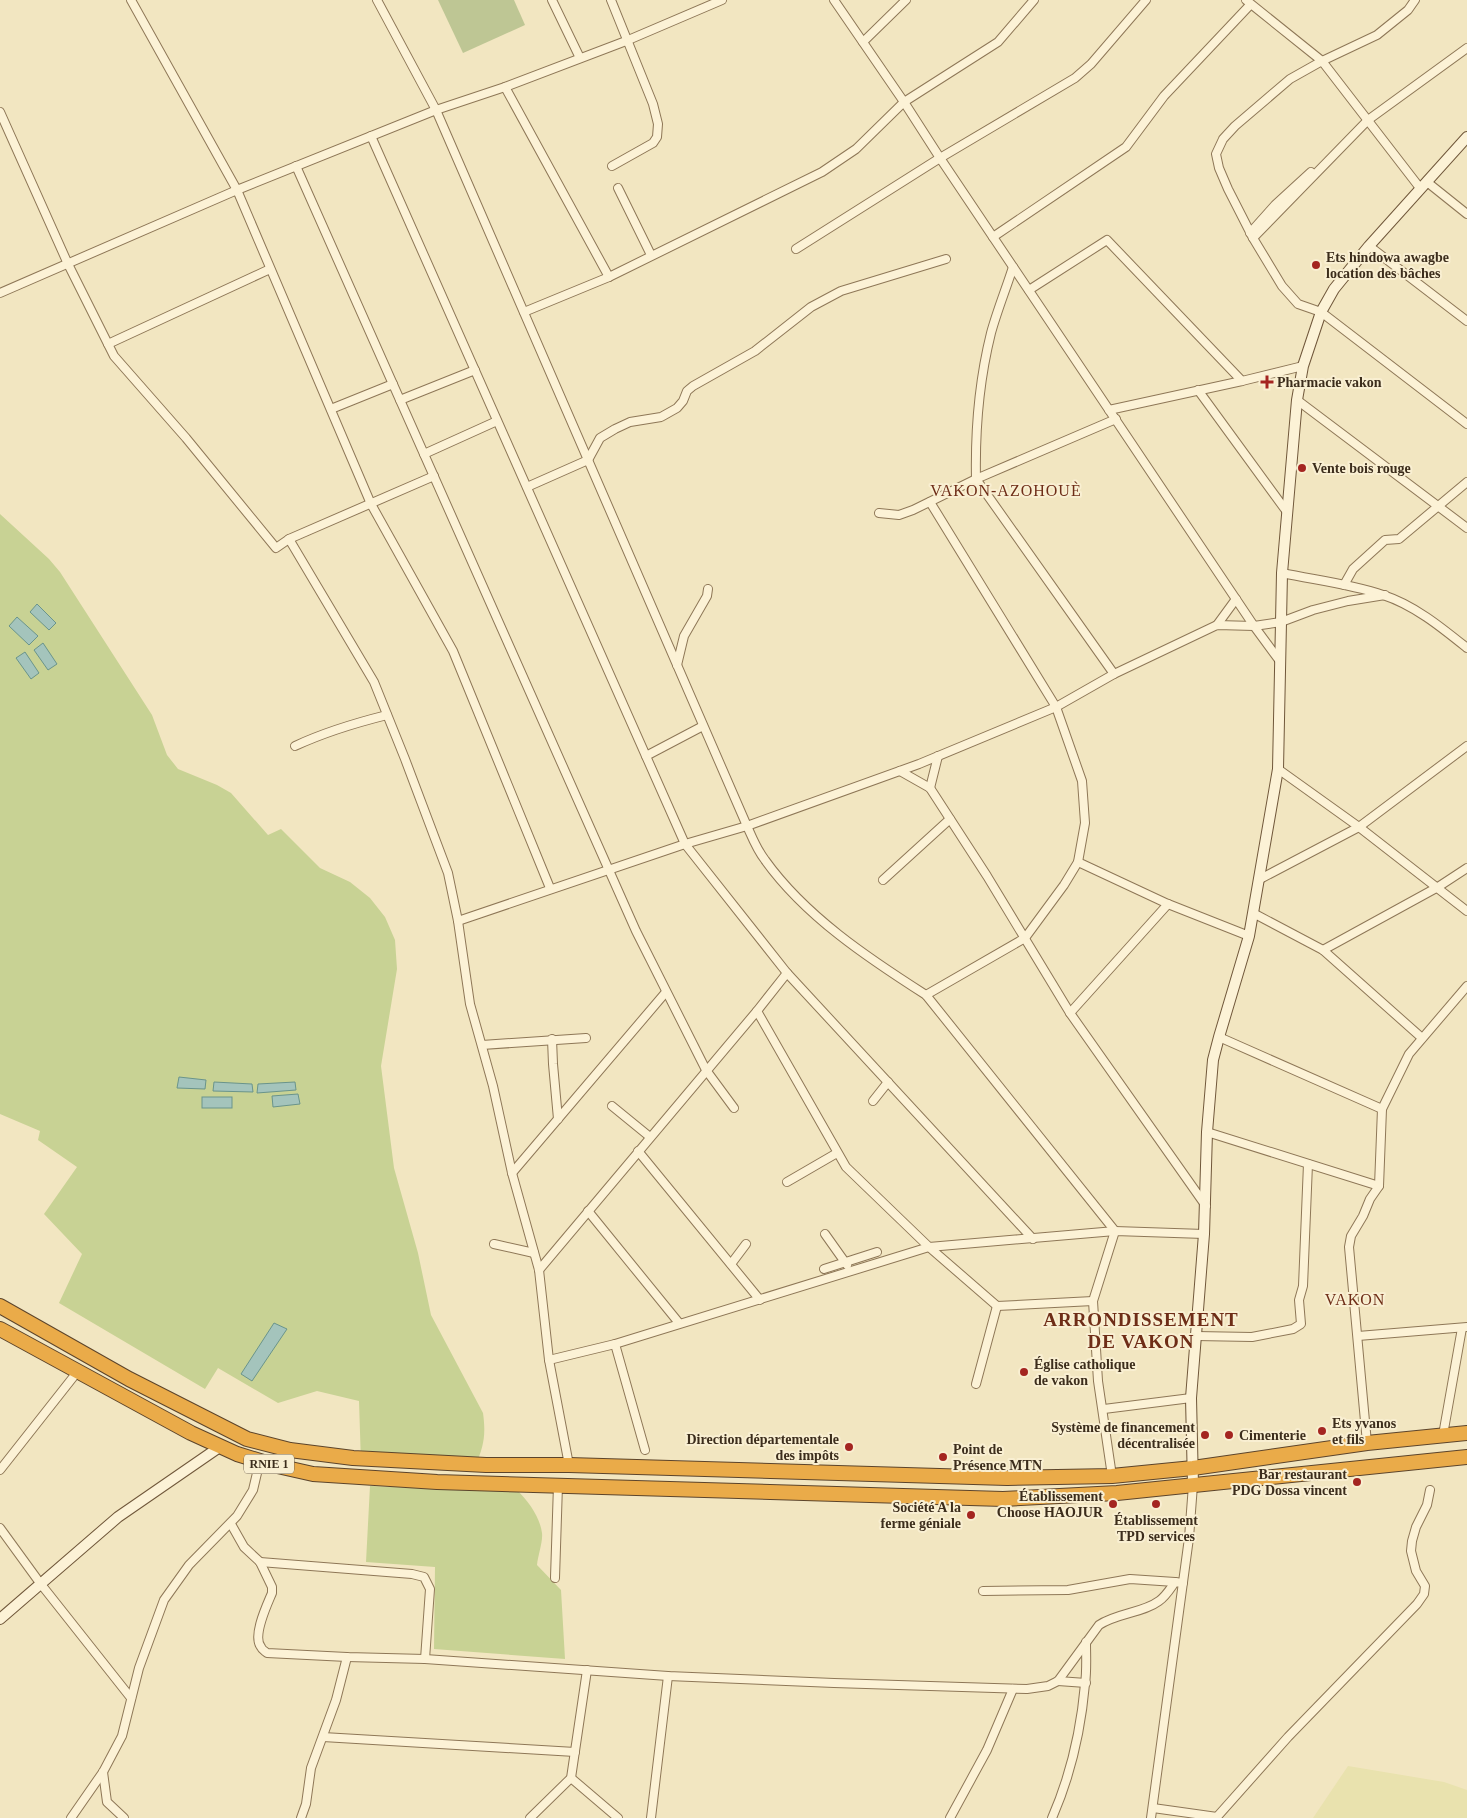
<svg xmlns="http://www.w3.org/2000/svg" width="1467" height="1818" font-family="'Times New Roman',serif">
	<rect width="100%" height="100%" fill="#f2e6c1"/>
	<polygon fill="#e9e2ae" points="1348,1766 1444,1782 1467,1790 1467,1818 1313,1818"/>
	<g fill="#c8d294">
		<path d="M0 514 49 559 60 572 152 715 167 755 178 769 217 785 231 793 268 835 281 829 320 868 350 882 370 898 385 917 395 940 397 969 381 1066 394 1168 418 1253 431 1315 483 1413C486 1434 484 1447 475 1466L361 1463 359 1401 317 1391 278 1403 218 1368 205 1389 59 1303 82 1254 44 1214 77 1167 38 1140 40 1131 0 1114Z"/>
		<path d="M370 1486 518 1491C528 1501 540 1517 542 1533 543 1542 538 1555 537 1565L561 1590 565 1659 434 1649 435 1567 366 1562Z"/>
	</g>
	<polygon fill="#bec694" points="438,0 514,0 525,25 463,53"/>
	<g fill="#a4c4bc" stroke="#6a948b">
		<polygon points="37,604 56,623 49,630 30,612"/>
		<polygon points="17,617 38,636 29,645 9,626"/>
		<polygon points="43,643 57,664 48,670 34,650"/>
		<polygon points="25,652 39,673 31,679 16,658"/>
		<polygon points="179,1077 206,1080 205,1089 177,1088"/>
		<polygon points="214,1082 252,1084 253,1092 213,1091"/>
		<polygon points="295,1082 296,1090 257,1093 258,1084"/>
		<polygon points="298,1094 300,1104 273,1107 272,1096"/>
		<rect x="202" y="1097" width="30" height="11"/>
		<polygon points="274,1323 287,1329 252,1381 241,1374"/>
	</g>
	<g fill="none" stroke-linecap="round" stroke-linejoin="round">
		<defs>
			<g id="street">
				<polyline points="131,0 237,190 371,504 453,651 550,888"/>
				<path d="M377 0 436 110 747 826C752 837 757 850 765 860 805 916 868 958 926 995L1115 1231 1093 1301 1098 1381 1112 1476"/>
				<polyline points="552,0 580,58"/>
				<polyline points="611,0 653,104 658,124 657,137 653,143 612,166"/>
				<polyline points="834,0 904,102 940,158 1254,626 1279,660"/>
				<polyline points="1246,0 1322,61 1420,188"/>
				<polyline points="1415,0 1408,10 1377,35 1322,61 1290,79 1235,126 1223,139 1216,154 1219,168 1228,189 1253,238 1282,286 1298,304 1321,312 1467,424"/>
				<polyline points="863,42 906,0"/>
				<polyline points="505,87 609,277"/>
				<polyline points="0,112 68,264 114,356 186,438 276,548 289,539 374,682 405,759 448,873 458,921 470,1004 493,1086 512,1173 539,1270 549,1360 569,1465"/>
				<polyline points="371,136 685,844 787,973 1033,1239"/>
				<polyline points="296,166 636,931 706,1070 734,1108"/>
				<polyline points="1427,182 1467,214"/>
				<polyline points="618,188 651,255"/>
				<polyline points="1250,233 1275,205 1311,172"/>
				<polyline points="993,237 1126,147 1164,96 1250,5"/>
				<polyline points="1253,238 1368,120 1467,48"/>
				<polyline points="1369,246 1467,321"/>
				<polyline points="796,249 940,158 1075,78 1091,64 1146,0"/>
				<path d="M1013 267C1006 289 997 311 991 333 979 381 975 430 976 479L1114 674"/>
				<polyline points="1029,290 1107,240 1242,381"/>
				<polyline points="0,293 237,190 436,110 505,87 626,41 722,0"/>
				<polyline points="524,312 609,277 822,172 856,149 904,102 998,42 1034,0"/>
				<polyline points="108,344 270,269"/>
				<polyline points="1198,390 1287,512"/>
				<polyline points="400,400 475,370"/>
				<polyline points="1297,400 1467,528"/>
				<polyline points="331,409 393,384"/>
				<polyline points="1109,410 1242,381 1303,366"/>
				<polyline points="424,454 497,421"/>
				<polyline points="527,487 588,460 600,438 615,429 630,422 661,417 677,408 683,401 687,391 693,386 755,351 811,307 841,291 946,259"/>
				<polyline points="879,513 899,515 913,510 976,479 1116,419"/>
				<polyline points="289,539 434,476"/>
				<path d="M1282 573C1315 580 1351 584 1383 595 1414 605 1441 627 1467 648"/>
				<polyline points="1344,585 1353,569 1385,540 1399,539 1467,482"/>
				<polyline points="1217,625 1236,599"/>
				<polyline points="677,665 684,636 707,596 708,589"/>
				<path d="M295 746C325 732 355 723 387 715"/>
				<polyline points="646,756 703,726"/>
				<polyline points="1278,769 1359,827 1467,911"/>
				<polyline points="900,771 930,788 987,876 1070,1013 1206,1206"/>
				<polyline points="930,788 938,756"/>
				<polyline points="1078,862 1168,904 1249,936"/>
				<polyline points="1260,879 1359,827 1467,746"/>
				<polyline points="883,880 950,819"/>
				<polyline points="1253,913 1323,950 1422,1038"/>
				<polyline points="458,921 685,844 747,826 919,764 1056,707 1114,674 1217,625 1254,626 1281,622 1313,610 1348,601 1385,595"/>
				<polyline points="1323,950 1438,887 1467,868"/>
				<polyline points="926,995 1025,938 1064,885 1078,862 1085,823 1082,781 1056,707 930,502"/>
				<polyline points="757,1011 846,1167 929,1247 997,1306 1093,1301"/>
				<polyline points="1070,1013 1168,904"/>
				<polyline points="1219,1037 1382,1109"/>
				<polyline points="552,1039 553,1064 558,1119"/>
				<polyline points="482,1045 586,1038"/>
				<polyline points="873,1101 888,1082"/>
				<polyline points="612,1106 650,1137"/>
				<polyline points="1207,1132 1379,1186"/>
				<polyline points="638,1151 760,1300"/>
				<polyline points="512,1173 666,992"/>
				<polyline points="787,1182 837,1153"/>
				<polyline points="588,1211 679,1323"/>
				<polyline points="825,1234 847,1265"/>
				<polyline points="494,1244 534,1253"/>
				<polyline points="731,1264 746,1244"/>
				<polyline points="824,1269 877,1252"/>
				<polyline points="539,1270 757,1011 787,973"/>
				<polyline points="1196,1336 1252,1337 1293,1329 1301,1324 1299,1300 1303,1286 1308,1164"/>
				<polyline points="1358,1336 1467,1327"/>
				<polyline points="615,1344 645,1450"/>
				<polyline points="549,1360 615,1344 929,1247 1115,1231 1204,1234"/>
				<polyline points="976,1384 997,1306"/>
				<polyline points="1104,1409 1191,1398"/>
				<polyline points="1443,1435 1462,1328"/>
				<polyline points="1367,1443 1349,1247 1351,1236 1363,1216 1370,1199 1379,1186 1382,1109 1409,1054 1467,986"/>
				<polyline points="0,1470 78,1371"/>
				<path d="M231 1524 244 1547 260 1562 272 1587V1593C267 1605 252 1636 261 1647 262 1650 265 1651 267 1653L347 1657 425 1659 668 1676 834 1683 1027 1689 1048 1686 1058 1681 1099 1625C1117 1613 1143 1613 1159 1601 1166 1596 1170 1589 1175 1582L1183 1583"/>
				<polyline points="0,1528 40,1583 131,1698"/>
				<polyline points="260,1562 412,1574 424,1577 430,1589 425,1659"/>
				<polyline points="555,1578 558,1485"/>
				<polyline points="983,1591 1068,1590 1130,1579 1175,1582"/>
				<polyline points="1058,1681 1086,1683"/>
				<polyline points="323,1737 575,1752"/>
				<polyline points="103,1772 107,1802 124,1818"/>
				<polyline points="571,1778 618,1818"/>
				<polyline points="1153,1808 1217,1817"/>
				<polyline points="71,1818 103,1772 122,1736 139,1668 164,1600 189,1565 237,1516 253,1490 257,1473 258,1460"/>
				<polyline points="301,1818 306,1804 311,1768 336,1700 347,1657"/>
				<polyline points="530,1818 571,1778 587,1670"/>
				<polyline points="651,1818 668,1676"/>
				<polyline points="950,1818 987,1750 1013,1689"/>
				<path d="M1052 1818C1070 1777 1081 1729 1085 1684 1087 1670 1086 1656 1086 1642"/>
				<polyline points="1151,1818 1189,1538 1193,1485"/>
				<polyline points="1216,1818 1288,1737 1417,1604 1424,1594 1425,1586 1416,1571 1411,1551 1412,1541 1416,1527 1427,1505 1430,1490"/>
			</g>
			<g id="secondary">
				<polyline points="1193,1485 1191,1398 1204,1234 1207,1132 1213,1060 1219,1037 1249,936 1278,769 1282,573 1297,400 1303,366 1321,312 1334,289 1369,246 1467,137"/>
				<polyline points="0,1619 118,1517 221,1446"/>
			</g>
			<g id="highway">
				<polyline points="0,1306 129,1379 247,1439 290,1450 353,1458 486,1465 569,1465 1007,1478 1112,1476 1193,1468 1367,1443 1467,1433"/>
				<polyline points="0,1329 191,1433 237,1454 273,1465 313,1474 437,1482 1003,1499 1117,1493 1467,1457"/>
			</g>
		</defs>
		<use href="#street" stroke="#8e7757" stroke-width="10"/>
		<use href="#secondary" stroke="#70573a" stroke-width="12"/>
		<use href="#highway" stroke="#5c442b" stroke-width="16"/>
		<use href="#street" stroke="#fcf2d6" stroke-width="8"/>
		<use href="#secondary" stroke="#fcf2d6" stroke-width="10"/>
		<use href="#highway" stroke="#eaab49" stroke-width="14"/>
	</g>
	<g fill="#a42520" stroke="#f9efd2" stroke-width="2">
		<circle cx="1316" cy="265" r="5"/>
		<path d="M1264.5 374.5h5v5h5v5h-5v5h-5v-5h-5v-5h5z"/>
		<circle cx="1302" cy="468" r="5"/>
		<circle cx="1024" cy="1372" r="5"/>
		<circle cx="1322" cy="1431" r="5"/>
		<circle cx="1205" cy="1435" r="5"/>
		<circle cx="1229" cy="1435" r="5"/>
		<circle cx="849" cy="1447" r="5"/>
		<circle cx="943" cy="1457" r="5"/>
		<circle cx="1357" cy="1482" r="5"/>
		<circle cx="1113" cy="1504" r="5"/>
		<circle cx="1156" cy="1504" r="5"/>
		<circle cx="971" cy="1515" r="5"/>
	</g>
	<g text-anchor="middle" stroke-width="4" stroke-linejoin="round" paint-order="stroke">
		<rect fill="#f9efd2" stroke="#756753" stroke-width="1" x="244" y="1454.5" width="50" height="19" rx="4"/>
		<g font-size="12" font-weight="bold" fill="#3c2d1c">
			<text x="269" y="1468">RNIE 1</text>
		</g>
		<g font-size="14" font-weight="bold" fill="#3c2d1c" stroke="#f9efd2" text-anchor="start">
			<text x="1326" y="262">Ets hindowa awagbe<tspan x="1326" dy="16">location des bâches</tspan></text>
			<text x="1277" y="387">Pharmacie vakon</text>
			<text x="1312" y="473">Vente bois rouge</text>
			<text x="1034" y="1369">Église catholique<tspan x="1034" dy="16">de vakon</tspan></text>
			<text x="1332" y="1428">Ets yvanos<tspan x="1332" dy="16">et fils</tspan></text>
			<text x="1195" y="1432" text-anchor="end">Système de financement<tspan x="1195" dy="16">décentralisée</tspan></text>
			<text x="1239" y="1440">Cimenterie</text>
			<text x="839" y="1444" text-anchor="end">Direction départementale<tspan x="839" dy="16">des impôts</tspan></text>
			<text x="953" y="1454">Point de<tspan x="953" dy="16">Présence MTN</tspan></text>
			<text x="1347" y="1479" text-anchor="end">Bar restaurant<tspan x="1347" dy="16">PDG Dossa vincent</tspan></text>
			<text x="1103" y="1501" text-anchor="end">Établissement<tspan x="1103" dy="16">Choose HAOJUR</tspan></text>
			<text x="961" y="1512" text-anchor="end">Société A la<tspan x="961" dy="16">ferme géniale</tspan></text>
			<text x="1156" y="1525" text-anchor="middle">Établissement<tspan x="1156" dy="16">TPD services</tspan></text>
		</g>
		<g font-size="16" letter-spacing="1" fill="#6e2d17" stroke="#f9efd2">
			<text x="1006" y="496">VAKON-AZOHOUÈ</text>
			<text x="1355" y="1305">VAKON</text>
		</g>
		<g font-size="19" font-weight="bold" letter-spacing="1" fill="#6e2d17" stroke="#f9efd2">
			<text x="1141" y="1326">ARRONDISSEMENT<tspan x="1141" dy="22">DE VAKON</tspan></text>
		</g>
	</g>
</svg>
